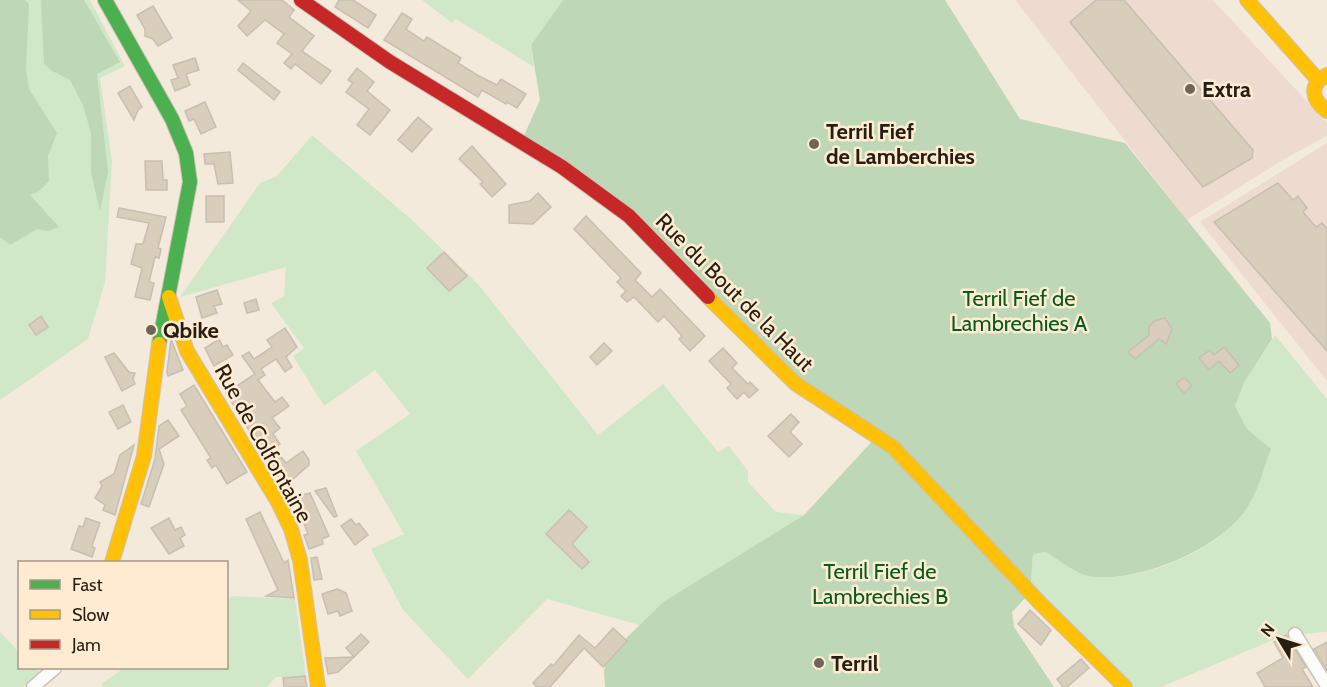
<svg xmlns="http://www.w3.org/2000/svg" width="1327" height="687" font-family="Cabin,sans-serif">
	<rect width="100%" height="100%" fill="#f4eadc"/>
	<g fill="#eedbd0">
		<polygon points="1015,0 1213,0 1327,123 1327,136 1286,158 1187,220"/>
		<polygon points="1327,143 1327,381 1200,222"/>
	</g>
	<g fill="#d0e8c8">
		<polygon points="0,0 90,0 125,66 100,78 112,161 105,282 88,339 0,400"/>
		<polygon points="422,0 563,0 531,45 534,67 456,19 452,23"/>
		<polygon points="312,135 411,219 478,284 598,435 663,384 718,452 729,446 748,471 748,482 776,512 804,515 663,602 639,625 547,599 468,679 403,610 371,549 404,534 356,451 410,414 375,370 324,406 293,356 304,348 271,303 284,296 286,267 180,297 260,183 277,176"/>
		<path d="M1275 335 1327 399V632L1285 635 1161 687H1125L1030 593 1033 554 1046 552C1060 561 1077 575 1095 577 1133 581 1190 560 1220 536 1231 527 1241 513 1251 502L1247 429 1235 406 1245 381Z"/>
		<polygon points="232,596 295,599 306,677 276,677 267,687 104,687 101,684 124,668 226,668 227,599"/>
		<polygon points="0,632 19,652 20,668 35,668 39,672 23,687 0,687"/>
	</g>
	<g fill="#bed7b6">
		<polygon points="0,0 25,0 29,4 26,69 29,89 57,133 48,156 49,181 39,191 30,195 59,227 48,231 37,229 10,245 0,237"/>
		<polygon points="41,0 84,0 120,62 97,74 108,172 100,211 91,173 91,133 83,105 70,80 52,71 44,64"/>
		<path d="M563 0H945L1020 119 1125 143 1270 323 1272 339 1245 381 1235 406 1247 429 1271 449C1264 466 1260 485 1251 501 1228 546 1144 581 1095 577 1078 576 1060 561 1046 552L1033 554 1030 593 1012 612 1014 627 1054 687H605L604 671 607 657 663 602 804 515 878 435 828 405 629 216 521 142 540 100 531 45Z"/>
	</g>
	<g fill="#d9cdbb" stroke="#c7bfb3" stroke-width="1.5">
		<polygon points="238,0 282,0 294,10 289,17 314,36 302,51 331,71 321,84 295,64 291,69 284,63 292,54 277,43 284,34 265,20 247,36 238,26 251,11"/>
		<polygon points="339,0 353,0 376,15 368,28 335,7"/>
		<polygon points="1096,0 1124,0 1253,150 1252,158 1203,187 1070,22"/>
		<polygon points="153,6 172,38 158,46 153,39 145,36 145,29 137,15"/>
		<polygon points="402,13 412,19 406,29 424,41 427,37 461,58 458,63 477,75 497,85 501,79 526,94 517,108 507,102 506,104 482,90 478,97 384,40"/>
		<polygon points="195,58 199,70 186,74 190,85 175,91 171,80 178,78 173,65"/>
		<polygon points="243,63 280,92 274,100 238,70"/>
		<polygon points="357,68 374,82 367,91 390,110 370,135 357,125 369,109 346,92 353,83 348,80"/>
		<polygon points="130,86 142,107 138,110 134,120 118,93"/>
		<polygon points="205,102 216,127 201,134 194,119 189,121 185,111"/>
		<polygon points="418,117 432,129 412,152 398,140"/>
		<polygon points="472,146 506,184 492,197 480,184 483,182 459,159"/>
		<polygon points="230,152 233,183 218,184 214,164 205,164 204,154"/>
		<polygon points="145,161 162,161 163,180 167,180 167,190 146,190"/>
		<polygon points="1278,183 1293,200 1298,196 1307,208 1303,212 1316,227 1322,223 1327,229 1327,351 1214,222"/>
		<polygon points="538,193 551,207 533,224 509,223 509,205 530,201"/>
		<rect x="206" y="196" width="18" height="26"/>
		<polygon points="119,208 166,217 158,248 161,249 159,258 155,257 149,282 154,283 150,300 135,297 142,268 131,264 136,244 143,244 149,223 117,217"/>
		<polygon points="586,216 641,273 635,280 652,297 660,289 705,336 690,351 679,339 682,336 664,316 658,322 634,297 627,302 621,296 626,291 617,282 621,278 574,229"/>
		<polygon points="444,252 467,276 449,291 427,268"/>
		<polygon points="217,290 222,304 214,306 217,313 202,318 196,297"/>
		<polygon points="256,299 259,310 247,313 244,303"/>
		<polygon points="41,316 48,327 36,335 29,325"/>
		<polygon points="1165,318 1172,329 1166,344 1159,339 1135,359 1128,352 1149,335 1149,327 1154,321"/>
		<polygon points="285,328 297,347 286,357 292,367 285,372 276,359 261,369 265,375 258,380 275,402 282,397 289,406 272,418 280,428 273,434 280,444 275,449 286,463 303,451 309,460 309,465 284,487 226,393 255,374 242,356 249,352 254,359 272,347 267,340"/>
		<polygon points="171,339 183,370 168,376 167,372"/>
		<polygon points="219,339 223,347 227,345 233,355 214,366 205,348"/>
		<polygon points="604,343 612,351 597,365 590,357"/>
		<polygon points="1224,347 1239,365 1230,373 1219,361 1209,370 1199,358 1210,350 1214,355"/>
		<polygon points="723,348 737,363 732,368 748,384 750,382 758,390 749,398 744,392 737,399 727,388 731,384 709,361"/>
		<polygon points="114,353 129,372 135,373 133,379 135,384 122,391 105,357"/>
		<polygon points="1184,377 1192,386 1184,393 1176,384"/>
		<polygon points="194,385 247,472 227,484 216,465 212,468 207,460 211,458 181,410 187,406 180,394"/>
		<polygon points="123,405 131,422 118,429 109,412"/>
		<polygon points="791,414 799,422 790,432 802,444 789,457 768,436"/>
		<polygon points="168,420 179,436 159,449 164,464 149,507 141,504 155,459 159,426"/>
		<polygon points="134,445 115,515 103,510 105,505 95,498 102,486 100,482 114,474 120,455"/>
		<polygon points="326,488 337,516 334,517 315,491"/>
		<polygon points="310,493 329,536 322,539 323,544 309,549 304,535 308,534 302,518 305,516 299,496"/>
		<polygon points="569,510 587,527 572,544 589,562 582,569 546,534"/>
		<polygon points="260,512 284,563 288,560 294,598 266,596 278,590 246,519"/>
		<polygon points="86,518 100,523 92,546 95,548 92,557 71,549 79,526 83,527"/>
		<polygon points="169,518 175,530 181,527 185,535 180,538 184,546 169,554 151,528"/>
		<polygon points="351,519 356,525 359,523 368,535 355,545 341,526"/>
		<polygon points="317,557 322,579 314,580 311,558"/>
		<polygon points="337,589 346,593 352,611 340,616 338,611 328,614 322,594"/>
		<polygon points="1030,610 1051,630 1041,645 1018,624"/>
		<polygon points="613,628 627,641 603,667 584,648 550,687 537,687 533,683 551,664 553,666 579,635 595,648"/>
		<polygon points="361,634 369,642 354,657 346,648"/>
		<polygon points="1286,635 1306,667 1302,669 1313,687 1265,687 1257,673 1283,658 1274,642"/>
		<polygon points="1327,642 1327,670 1314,649"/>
		<polygon points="354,657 338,672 328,674 325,658"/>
		<polygon points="1081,659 1089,668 1067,687 1063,687 1057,679"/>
		<polygon points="305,676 307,687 284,687 283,678"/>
	</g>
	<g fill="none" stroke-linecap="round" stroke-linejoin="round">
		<defs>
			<g id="street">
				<polyline points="1295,634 1327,686"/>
				<polyline points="33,687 55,668"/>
			</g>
			<polyline id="fast" points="105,0 172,119 186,153 190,182 159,344"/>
			<g id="slow">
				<polyline points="1247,0 1318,80"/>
				<path d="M1327 75C1308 85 1312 100 1327 111"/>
				<polyline points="169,297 187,351 278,502 291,529 300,560 318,687"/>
				<polyline points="708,297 796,384 893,447 1041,604 1125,687"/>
				<polyline points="112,562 144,456 159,344"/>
			</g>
			<polyline id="jam" points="301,0 390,62 562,167 629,216 708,297"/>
		</defs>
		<use href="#street" stroke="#cbc2b7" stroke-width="15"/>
		<use href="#fast" stroke="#cbc2b7" stroke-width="16"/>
		<use href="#slow" stroke="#cbc2b7" stroke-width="16"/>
		<use href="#jam" stroke="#cbc2b7" stroke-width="16"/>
		<use href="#street" stroke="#fdfcfa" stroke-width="12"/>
		<use href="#fast" stroke="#4caf50" stroke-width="14"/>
		<use href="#slow" stroke="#ffc107" stroke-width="14"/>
		<use href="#jam" stroke="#c62828" stroke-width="14"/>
	</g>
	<g fill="#6e6559" stroke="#feebd2" stroke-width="2">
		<circle cx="1190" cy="89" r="6"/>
		<circle cx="814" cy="144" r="6"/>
		<circle cx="151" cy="330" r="6"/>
		<circle cx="819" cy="663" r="6"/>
	</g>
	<g text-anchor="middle" stroke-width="5" stroke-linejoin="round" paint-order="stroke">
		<g font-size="22" font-weight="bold" fill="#261e12" stroke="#feebd2" text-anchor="start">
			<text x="1202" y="97">Extra</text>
			<text x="826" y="139">Terril Fief<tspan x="826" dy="25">de Lamberchies</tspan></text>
			<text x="163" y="338">Qbike</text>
			<text x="831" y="671">Terril</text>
		</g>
		<g font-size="22" fill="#261e12" stroke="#feebd2">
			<text transform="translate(735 292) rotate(45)" y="8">Rue du Bout de la Haut</text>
			<text transform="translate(264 443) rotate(61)" y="8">Rue de Colfontaine</text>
		</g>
		<g font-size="22" fill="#055c1f" stroke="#feebd2">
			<text x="1019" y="306">Terril Fief de<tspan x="1019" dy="25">Lambrechies A</tspan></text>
			<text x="880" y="579">Terril Fief de<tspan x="880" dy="25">Lambrechies B</tspan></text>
		</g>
	</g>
	<rect x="18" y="561" width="210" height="108" fill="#feebd2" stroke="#a89985" stroke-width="1.5"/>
	<rect x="30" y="580" width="30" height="9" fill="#4caf50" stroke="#a89985" stroke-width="1.5"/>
	<text x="72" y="591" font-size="18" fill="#261e12">Fast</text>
	<rect x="30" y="610" width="30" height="9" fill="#ffc107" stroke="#a89985" stroke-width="1.5"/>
	<text x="72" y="621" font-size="18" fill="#261e12">Slow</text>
	<rect x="30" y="640" width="30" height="9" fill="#c62828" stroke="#a89985" stroke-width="1.5"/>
	<text x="72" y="651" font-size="18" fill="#261e12">Jam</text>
	<g transform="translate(1279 639) rotate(308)" stroke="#feebd2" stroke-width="4.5" paint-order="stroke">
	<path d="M0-4.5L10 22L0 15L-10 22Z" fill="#261e12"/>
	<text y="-9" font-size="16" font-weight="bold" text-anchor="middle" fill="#261e12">N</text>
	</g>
</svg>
